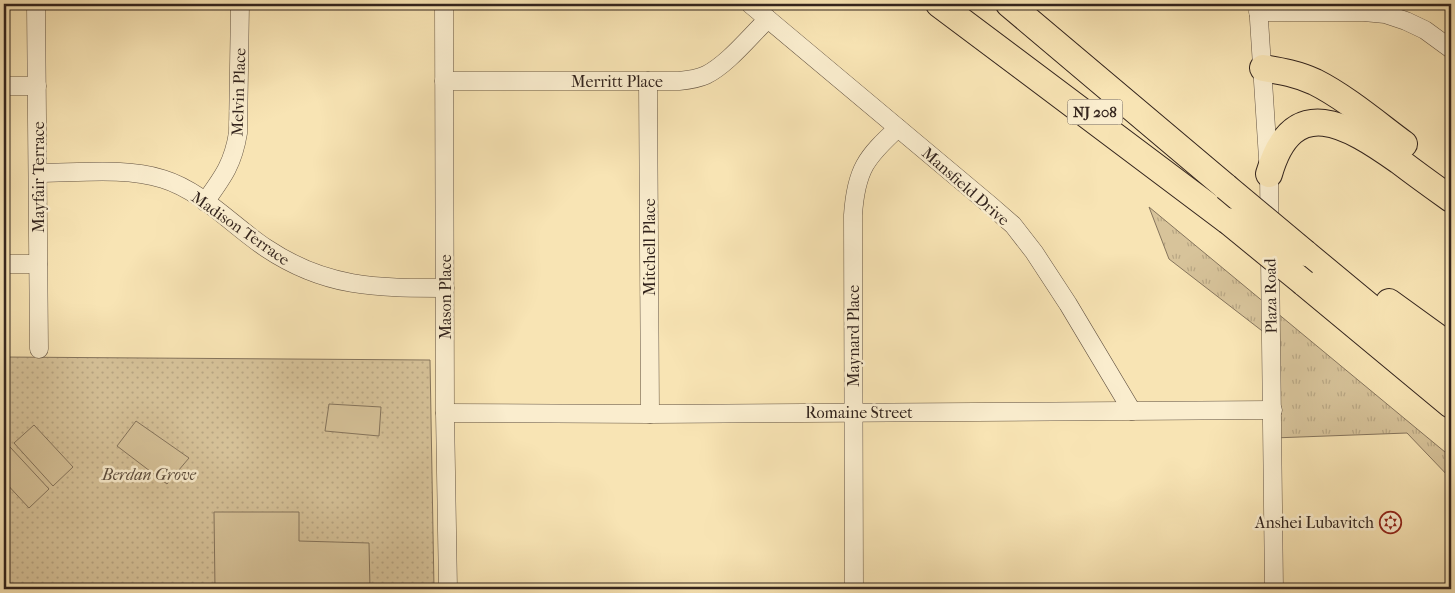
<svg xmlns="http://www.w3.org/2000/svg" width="1455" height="593" font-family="'IM FELL French Canon',serif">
	<defs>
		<pattern id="grass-tufts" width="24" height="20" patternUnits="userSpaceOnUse" patternTransform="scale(1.25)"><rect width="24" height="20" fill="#d7c39a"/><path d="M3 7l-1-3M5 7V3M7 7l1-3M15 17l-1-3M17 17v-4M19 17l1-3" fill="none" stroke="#b9a784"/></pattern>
		<pattern id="park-dots" width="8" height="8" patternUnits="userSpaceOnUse" patternTransform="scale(1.25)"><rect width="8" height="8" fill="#d7c39a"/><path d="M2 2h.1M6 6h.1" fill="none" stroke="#b9a784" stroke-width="1.8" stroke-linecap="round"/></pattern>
	</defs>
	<rect width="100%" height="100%" fill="#f8e4b4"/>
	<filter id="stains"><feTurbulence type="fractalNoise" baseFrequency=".004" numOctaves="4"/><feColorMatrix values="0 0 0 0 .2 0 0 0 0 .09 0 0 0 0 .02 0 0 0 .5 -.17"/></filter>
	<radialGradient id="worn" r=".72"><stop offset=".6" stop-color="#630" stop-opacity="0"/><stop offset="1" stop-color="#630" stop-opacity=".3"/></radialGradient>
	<polygon fill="url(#grass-tufts)" stroke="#85745c" points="1149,207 1451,457 1451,479 1407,433 1273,438 1270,337 1169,259"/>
	<polygon fill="url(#park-dots)" stroke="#85745c" points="4,357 430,360 434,589 4,589"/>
	<g fill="#d7c39a" stroke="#85745c">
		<polygon points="329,404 381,407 379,436 325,431"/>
		<polygon points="136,421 189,458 167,484 117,446"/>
		<polygon points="34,425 73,467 53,486 14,443"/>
		<polygon points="10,447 49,489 29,508 4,481 4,453"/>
		<polygon points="214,512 299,512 299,541 369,543 370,589 215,589"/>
	</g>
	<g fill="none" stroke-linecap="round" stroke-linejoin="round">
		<defs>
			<g id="minor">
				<polyline points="36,4 39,349"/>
				<polyline points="444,4 445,413 448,589"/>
				<polyline points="750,4 990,205 1013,225 1034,252 1068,304 1132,411"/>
				<polyline points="1258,4 1269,174 1274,589"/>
				<polyline points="1258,12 1364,12 1385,14 1406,21 1425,30 1451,49"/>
				<path d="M444 81H679C689 80 697 79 706 75 728 64 750 36 768 19"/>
				<polyline points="648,81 650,414"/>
				<polyline points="4,86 37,86"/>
				<path d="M38 173C77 173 125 167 163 179 202 191 233 226 266 248 326 288 376 288 445 288"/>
				<path d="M205 202C223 177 233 164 238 133L240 4"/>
				<polyline points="4,264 38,264"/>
				<polyline points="445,413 650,414 1273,410"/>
				<path d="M854 589 853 215C856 170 866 157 898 128"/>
			</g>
			<g id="highway">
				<polyline points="939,4 1228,221"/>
				<polyline points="1009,4 1226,187"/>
				<path d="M1263 68C1281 71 1298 74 1315 82 1345 97 1377 124 1404 144"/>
				<path d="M1269 174C1293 91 1348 125 1399 161 1416 174 1434 187 1451 199"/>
				<polyline points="1305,253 1451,374"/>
				<polyline points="1304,283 1451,405"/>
				<polyline points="1389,302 1451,347"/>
			</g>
		</defs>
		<use href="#minor" stroke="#645443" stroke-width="19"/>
		<use href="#highway" stroke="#33241d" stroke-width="28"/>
		<use href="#minor" stroke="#faedce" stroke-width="18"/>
		<use href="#highway" stroke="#f8e4b4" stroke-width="26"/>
		<defs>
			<g id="highway-bridge">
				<polyline points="1226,187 1305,253"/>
				<polyline points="1228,221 1304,283"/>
			</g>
		</defs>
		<use href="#highway-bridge" stroke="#33241d" stroke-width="28" stroke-linecap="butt"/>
		<use href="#highway-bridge" stroke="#f8e4b4" stroke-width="26"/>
	</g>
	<defs>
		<symbol id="synagogue-ring" viewBox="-11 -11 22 22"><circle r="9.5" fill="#faedce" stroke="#8f2418" stroke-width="1.5"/><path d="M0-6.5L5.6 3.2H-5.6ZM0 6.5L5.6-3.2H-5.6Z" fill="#8f2418"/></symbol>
	</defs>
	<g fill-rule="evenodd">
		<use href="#synagogue-ring" x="1378" y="510" width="25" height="25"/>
	</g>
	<g text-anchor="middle" stroke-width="5" stroke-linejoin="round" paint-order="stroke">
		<rect fill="#faedce" stroke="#6f6052" stroke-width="1" x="1067.5" y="99.5" width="55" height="25" rx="4"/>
		<g font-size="15" font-weight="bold" fill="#33241d">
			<text x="1095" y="117">NJ 208</text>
		</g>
		<g font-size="16" fill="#33241d" stroke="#faedce">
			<text x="617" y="87">Merritt Place</text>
			<text transform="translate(238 92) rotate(-88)" y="6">Melvin Place</text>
			<text transform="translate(38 177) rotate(-90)" y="6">Mayfair Terrace</text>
			<text transform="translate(966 186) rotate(41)" y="6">Mansfield Drive</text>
			<text transform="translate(241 228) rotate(35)" y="6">Madison Terrace</text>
			<text transform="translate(649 247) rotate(-90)" y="6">Mitchell Place</text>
			<text transform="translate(1270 296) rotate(-91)" y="6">Plaza Road</text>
			<text transform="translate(445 297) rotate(-90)" y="6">Mason Place</text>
			<text transform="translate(853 336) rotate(-90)" y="6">Maynard Place</text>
			<text x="859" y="418">Romaine Street</text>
		</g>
		<g font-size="16" font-style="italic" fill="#5c4c3c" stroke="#faedce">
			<text x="149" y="480">Berdan Grove</text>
		</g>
		<g font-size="16" fill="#33241d" stroke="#faedce" text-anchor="end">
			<text x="1374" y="528">Anshei Lubavitch</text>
		</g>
	</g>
	<rect width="1455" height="593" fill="none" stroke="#f8e4b4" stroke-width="20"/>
	<rect x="5" y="5" width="1445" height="583" fill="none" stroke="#33241d" stroke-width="2.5"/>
	<rect x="10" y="10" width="1435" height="573" fill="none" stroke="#33241d"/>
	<rect width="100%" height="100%" filter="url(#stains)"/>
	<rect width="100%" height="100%" fill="url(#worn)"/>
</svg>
